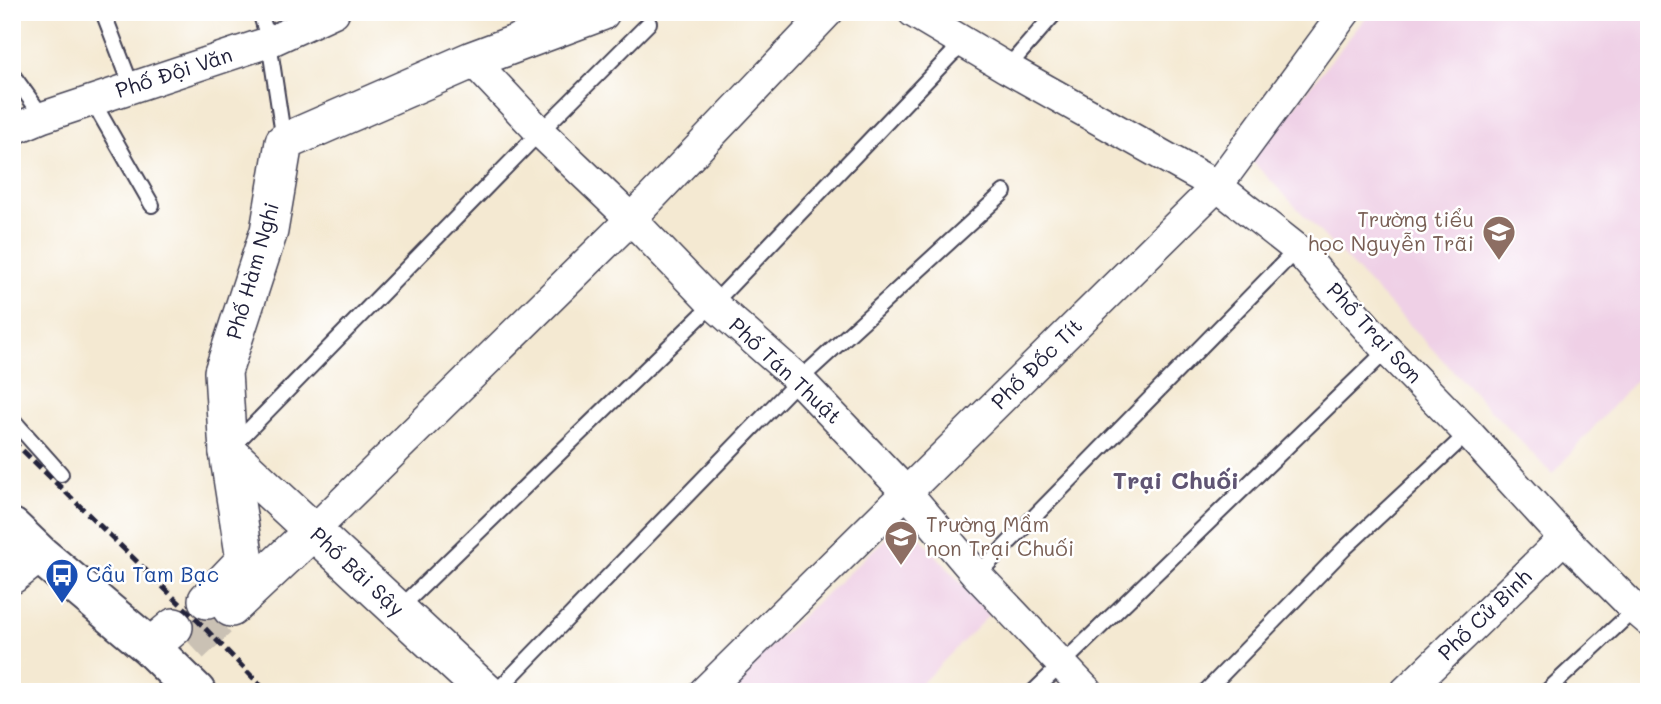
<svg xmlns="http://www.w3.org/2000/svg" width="1661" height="704" font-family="Mali,sans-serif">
	<rect width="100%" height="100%" fill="#fff"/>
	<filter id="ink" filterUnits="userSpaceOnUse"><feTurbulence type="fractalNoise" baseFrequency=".0143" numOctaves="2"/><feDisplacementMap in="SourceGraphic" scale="14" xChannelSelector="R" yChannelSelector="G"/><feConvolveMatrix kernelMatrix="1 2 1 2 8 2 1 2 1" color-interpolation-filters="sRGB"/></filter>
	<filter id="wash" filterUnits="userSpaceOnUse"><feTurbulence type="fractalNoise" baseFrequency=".00686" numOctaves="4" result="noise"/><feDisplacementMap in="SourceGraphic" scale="28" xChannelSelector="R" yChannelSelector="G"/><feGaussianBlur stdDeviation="1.57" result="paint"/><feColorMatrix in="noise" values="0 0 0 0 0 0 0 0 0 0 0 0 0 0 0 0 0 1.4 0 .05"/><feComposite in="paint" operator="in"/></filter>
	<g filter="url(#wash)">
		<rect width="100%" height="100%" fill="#f4e9d2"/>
		<g fill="#efd0e6">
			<polygon points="1370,12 1640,12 1649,20 1649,365 1552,474 1251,160"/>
			<polygon points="905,520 989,615 913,692 889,692 882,685 875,692 721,692"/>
		</g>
	</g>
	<g filter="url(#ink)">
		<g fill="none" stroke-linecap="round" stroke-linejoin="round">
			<polyline stroke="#cac1b4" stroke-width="37" stroke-dasharray="37 18" stroke-linecap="butt" points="191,645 222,616"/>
			<defs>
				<g id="service">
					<polyline points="103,12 132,87"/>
					<polyline points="260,12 269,42 284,141"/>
					<polyline points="1007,68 1056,12"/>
					<polyline points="12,74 43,117"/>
					<polyline points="92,100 152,205"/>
					<polyline points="12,419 61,474"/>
					<polyline points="233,446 540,132 649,23"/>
					<polyline points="977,575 1297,249"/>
					<polyline points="399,609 713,304 951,55 965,44"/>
					<polyline points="496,692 799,380 1004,192"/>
					<polyline points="1033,692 1387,350"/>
					<polyline points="1205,692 1345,548 1468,433"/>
					<polyline points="1546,692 1635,609"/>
				</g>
				<g id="minor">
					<polyline points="913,12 1007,68 1217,186 1297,249 1387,350 1468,433 1564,538 1635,609 1649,621"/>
					<polyline points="472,60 540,132 631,219 713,304 799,380 907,493 977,575 1088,692"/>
					<polyline points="12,130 43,117 269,42 334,12"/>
					<polyline points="313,531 631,219 828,12"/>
					<polyline points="704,692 1217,186 1345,12"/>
					<polyline points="1405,692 1564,538"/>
				</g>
				<g id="tertiary">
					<polyline points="228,452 486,692"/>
					<polyline points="12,575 39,554"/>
					<polyline points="207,600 245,560 228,452 223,372 269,231 284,142 472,60 601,12"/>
					<polyline points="231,608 313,531"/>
					<polyline points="150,647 174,627"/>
				</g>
				<polyline id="secondary" points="12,528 39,554 150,647 196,692"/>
			</defs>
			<use href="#service" stroke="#424052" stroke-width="18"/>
			<use href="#minor" stroke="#424052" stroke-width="33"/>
			<use href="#tertiary" stroke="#424052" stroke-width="40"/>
			<use href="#secondary" stroke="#424052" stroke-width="42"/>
			<use href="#service" stroke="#fff" stroke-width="14"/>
			<use href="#minor" stroke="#fff" stroke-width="30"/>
			<use href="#tertiary" stroke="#fff" stroke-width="37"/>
			<use href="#secondary" stroke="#fff" stroke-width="38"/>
			<polyline stroke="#22223b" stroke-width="5" stroke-dasharray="10 5" stroke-linecap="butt" points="12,440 198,621 267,692"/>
		</g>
	</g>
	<defs>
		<symbol id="school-pin" viewBox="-11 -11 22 30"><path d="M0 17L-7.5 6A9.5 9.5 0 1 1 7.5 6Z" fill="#8d6e63" stroke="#fff"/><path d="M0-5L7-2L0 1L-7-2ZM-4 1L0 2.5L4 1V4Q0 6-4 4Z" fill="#fff"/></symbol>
		<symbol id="bus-pin" viewBox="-11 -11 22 30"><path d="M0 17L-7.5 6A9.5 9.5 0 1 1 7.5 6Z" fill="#1a4fb4" stroke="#fff"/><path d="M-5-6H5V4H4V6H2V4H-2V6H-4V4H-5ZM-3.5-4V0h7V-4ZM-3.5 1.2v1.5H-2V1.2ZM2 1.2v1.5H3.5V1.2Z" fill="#fff"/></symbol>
	</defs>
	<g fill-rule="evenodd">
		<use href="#school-pin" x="1480" y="213" width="38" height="52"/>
		<use href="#school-pin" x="882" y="518" width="38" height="52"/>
		<use href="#bus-pin" x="43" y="556" width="38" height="52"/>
	</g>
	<g text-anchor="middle" stroke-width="5" stroke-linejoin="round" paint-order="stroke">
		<g font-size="21" fill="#22223b" stroke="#fff">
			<text transform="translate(174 73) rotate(-18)" y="7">Phố Đội Văn</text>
			<text transform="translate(253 271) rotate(-74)" y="7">Phố Hàm Nghi</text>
			<text transform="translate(1374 333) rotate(47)" y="7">Phố Trại Sơn</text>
			<text transform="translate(1037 364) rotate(-45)" y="7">Phố Đốc Tít</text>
			<text transform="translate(785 371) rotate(43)" y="7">Phố Tán Thuật</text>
			<text transform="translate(357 572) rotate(43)" y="7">Phố Bãi Sậy</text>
			<text transform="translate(1485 615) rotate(-44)" y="7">Phố Cử Bình</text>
		</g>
		<g font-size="21" fill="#785e54" stroke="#fff" text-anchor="end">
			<text x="1474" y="227">Trường tiểu<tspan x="1474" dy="24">học Nguyễn Trãi</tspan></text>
			<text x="926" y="532" text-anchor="start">Trường Mầm<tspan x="926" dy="24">non Trại Chuối</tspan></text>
		</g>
		<g font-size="21" fill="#164399" stroke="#fff" text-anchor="start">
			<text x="86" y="582">Cầu Tam Bạc</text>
		</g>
		<g font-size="24" font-weight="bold" fill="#605574" stroke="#fff">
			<text x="1176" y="489">Trại Chuối</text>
		</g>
	</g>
	<rect width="1661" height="704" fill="none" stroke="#fff" stroke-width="42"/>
</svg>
